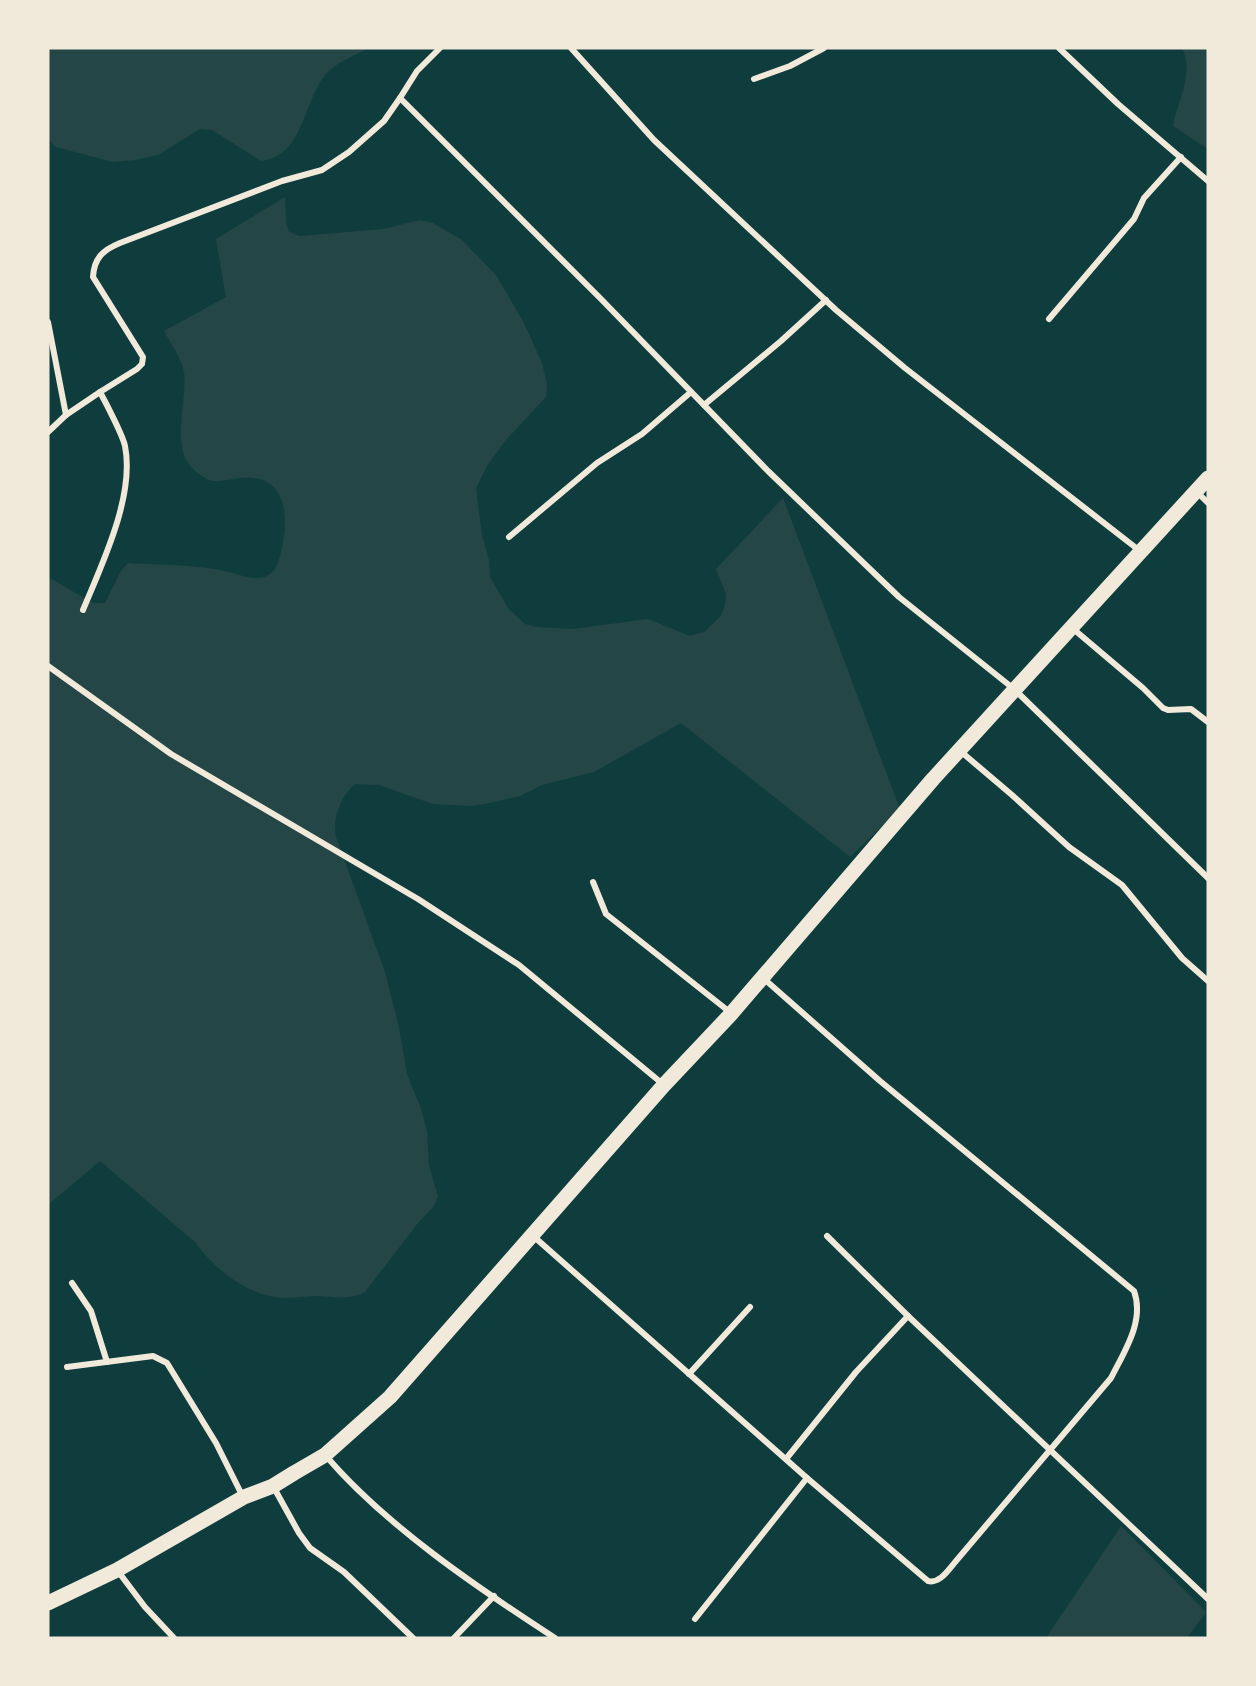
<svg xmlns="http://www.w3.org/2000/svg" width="1256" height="1686" font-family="'Exo 2',sans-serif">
	<rect width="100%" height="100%" fill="#0f3d3e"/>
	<g fill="#244646">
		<path d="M49 48H369C354 56 336 62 325 75 303 103 303 156 261 161L212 130 200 129 158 155 136 160 113 162 56 147 48 139Z"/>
		<path d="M1182 48H1208V149L1173 126C1177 101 1195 74 1182 48Z"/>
		<path d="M285 197 286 222 289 232 300 236 383 229 420 220 433 223 462 240 496 275 524 323 542 363 547 384 546 397 505 441 487 466 476 488 482 535 489 560 490 577 508 608 525 624 537 627 573 629 648 619 690 636 704 632 721 616 725 605 726 594 716 569 783 498 900 809 850 857 681 723 594 772 542 785 520 796 485 804 471 806 433 804 379 785 355 784C341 796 332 818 336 837L385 972 398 1023 407 1074 420 1106 427 1131 429 1165 438 1196 434 1206 418 1223 365 1292C350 1300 337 1297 320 1296 308 1296 295 1298 283 1298 248 1296 214 1269 195 1242L100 1161 48 1205V577L93 603H105L121 571 128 563C163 565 199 564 233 573 242 576 254 580 264 577 277 573 279 560 282 548 288 522 288 482 254 478 240 476 226 482 213 481 203 479 189 467 185 458 175 435 187 397 184 372 181 357 171 344 164 331L226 297 216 239Z"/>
		<polygon points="1121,1526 1206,1612 1187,1638 1046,1638"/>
	</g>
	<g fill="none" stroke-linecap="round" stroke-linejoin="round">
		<g stroke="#f1e9da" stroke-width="6">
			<polyline points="440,48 417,71 400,98 601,299 768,471 899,597 1014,689 1208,878"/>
			<polyline points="571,48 654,140 836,310 905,368 1140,551"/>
			<polyline points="1059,48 1118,104 1208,181"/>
			<polyline points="754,79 790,66 824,48"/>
			<polyline points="1049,319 1134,219 1144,198 1181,157"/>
			<polyline points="48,322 66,415"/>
			<polyline points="704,405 781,341 826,300"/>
			<polyline points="48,432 66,415 100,392"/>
			<polyline points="1196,491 1208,503"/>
			<polyline points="509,537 597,463 642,434 691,392"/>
			<path d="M83 610C102 564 135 496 125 446 123 436 106 403 100 392L137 369 142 364 143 357 93 277C94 258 103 250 120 243L282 181 322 170 349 152 384 121 400 98"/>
			<polyline points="1071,627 1143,688 1163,708 1168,710 1191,709 1208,722"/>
			<polyline points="48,666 171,754 418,899 519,965 664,1085"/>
			<polyline points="959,750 1012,795 1069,847 1122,885 1182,958 1208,981"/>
			<polyline points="593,882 606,914 731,1013"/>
			<path d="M532 1235 807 1478 928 1581C940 1584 949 1569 956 1561L1111 1378C1124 1352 1145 1321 1134 1291L880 1081 763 978"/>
			<polyline points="827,1236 908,1316"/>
			<polyline points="72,1283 91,1311 107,1362"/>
			<polyline points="67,1367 153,1356 167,1363 216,1443 243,1497"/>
			<polyline points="689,1374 750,1307"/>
			<path d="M326 1456C386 1526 478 1588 555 1638"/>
			<polyline points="786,1459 856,1372 908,1316 1208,1599"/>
			<polyline points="273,1486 299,1533 310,1548 344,1572 413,1638"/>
			<polyline points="117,1570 145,1607 174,1638"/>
			<polyline points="695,1619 807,1478"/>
			<polyline points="454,1638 494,1596"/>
		</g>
		<polyline stroke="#f1e9da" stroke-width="15" points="48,1603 117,1570 244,1497 273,1486 294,1473 325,1455 390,1397 664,1085 731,1014 933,779 1208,478"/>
	</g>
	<rect width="1256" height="1686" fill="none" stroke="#f1e9da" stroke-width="99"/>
</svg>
